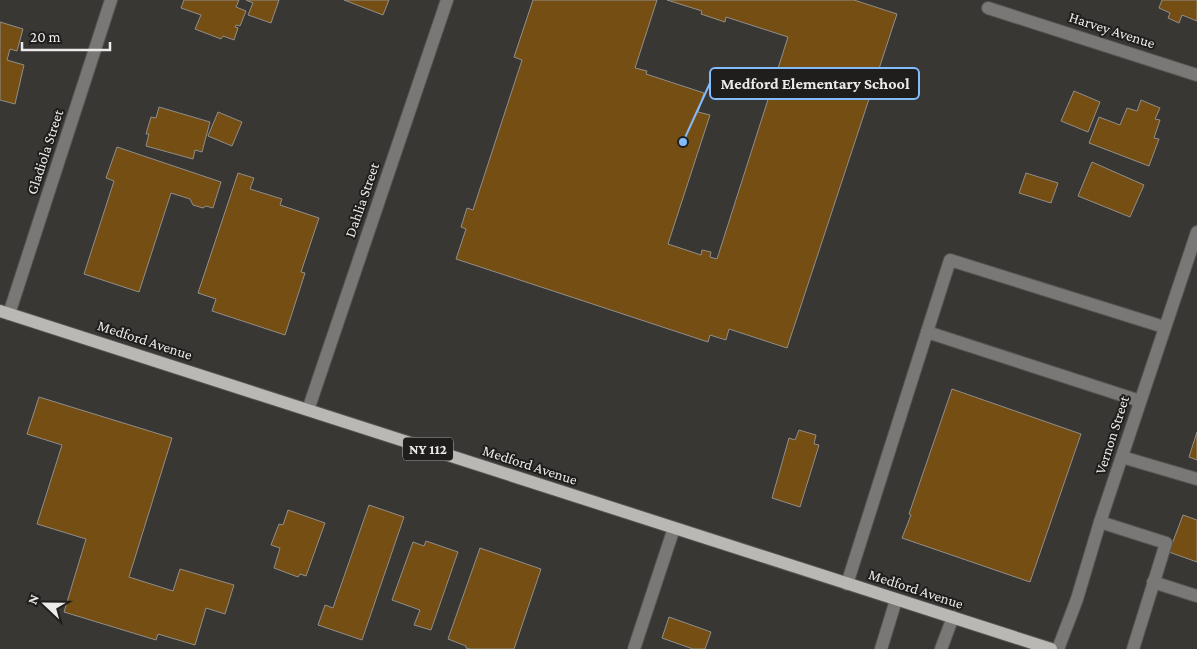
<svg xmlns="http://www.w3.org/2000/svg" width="1197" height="649" font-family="'Crimson Pro',serif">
	<rect width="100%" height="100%" fill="#393734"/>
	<g fill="#754e14" stroke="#918e8b">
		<polygon points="184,0 239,0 236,7 246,11 240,26 236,25 235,27 238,28 234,40 223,36 221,39 195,29 201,15 181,8"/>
		<polygon points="246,0 279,0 271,23 248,15 253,3"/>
		<polygon points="344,0 389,0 383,15"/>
		<polygon points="533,0 657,0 635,68 647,71 646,74 704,93 698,112 710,115 668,244 701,255 702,250 711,252 710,257 717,259 788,37 726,17 725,22 701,14 702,11 667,0 854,0 897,14 787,348 729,329 726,340 710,335 708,342 456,259 466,229 461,227 467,208 473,210 522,60 514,57"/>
		<polygon points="1162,0 1197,0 1197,21 1182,15 1179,23 1168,18 1170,13 1159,8"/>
		<polygon points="0,22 23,29 17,51 10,49 7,60 24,65 15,104 0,100"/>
		<polygon points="1074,91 1100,102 1088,132 1061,121"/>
		<polygon points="1141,100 1160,108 1155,119 1160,120 1154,138 1159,139 1149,166 1089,143 1099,117 1120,125 1127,108 1137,111"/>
		<polygon points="159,107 210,122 202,152 195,150 193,159 146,146 149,134 146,134 151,117 156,118"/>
		<polygon points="218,112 242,122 232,146 208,136"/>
		<polygon points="117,147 221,182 213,208 206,206 203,208 193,205 190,199 171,193 139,292 84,274 114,181 106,178"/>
		<polygon points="1092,162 1144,185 1130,217 1078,196"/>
		<polygon points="238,173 254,178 250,189 282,199 280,205 319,218 301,272 305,273 285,335 212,311 216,299 198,293"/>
		<polygon points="1026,173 1058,183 1051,203 1019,193"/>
		<polygon points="952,389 1081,434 1030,582 902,538 911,515 909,514"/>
		<polygon points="39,397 172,438 129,577 173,591 180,569 234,585 225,614 206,608 195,645 158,634 156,640 64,612 86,539 37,524 62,445 27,434"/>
		<polygon points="799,430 816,435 814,444 819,445 800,507 772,498 789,438 795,440"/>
		<polygon points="1197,432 1197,460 1189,457"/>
		<polygon points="369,505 404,517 362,640 318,625 325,605 333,608"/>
		<polygon points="288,510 325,523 306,576 300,574 298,577 274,568 280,548 271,545 279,524 283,525"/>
		<polygon points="1183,515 1197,520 1197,562 1169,552"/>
		<polygon points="426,541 458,552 431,630 414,625 420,610 392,600 413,542 424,546"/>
		<polygon points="480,548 541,569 514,649 470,649 466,648 466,646 448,639"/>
		<polygon points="669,617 711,632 705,649 693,649 662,638"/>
	</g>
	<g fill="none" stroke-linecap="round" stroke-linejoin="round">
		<defs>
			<g id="minor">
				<polyline points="988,8 1197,75"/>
				<polyline points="9,314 111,0"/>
				<polyline points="1140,401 927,332 950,260 1164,327"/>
				<polyline points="308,410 447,0"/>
				<polyline points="1122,457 1197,479"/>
				<polyline points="1100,522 1166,543 1133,649"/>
				<polyline points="1153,582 1197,596"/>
				<polyline points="847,584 927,332"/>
				<polyline points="634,649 674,528"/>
				<polyline points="881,649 896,600"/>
				<polyline points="941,649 953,617"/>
				<polyline points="1058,649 1077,599 1100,522 1197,232"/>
			</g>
			<polyline id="major" points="0,311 1051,649"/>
		</defs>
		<use href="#minor" stroke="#565451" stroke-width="14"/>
		<use href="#major" stroke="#565451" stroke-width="14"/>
		<use href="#minor" stroke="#797876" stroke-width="12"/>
		<use href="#major" stroke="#bab8b5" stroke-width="12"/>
	</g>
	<g text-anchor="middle" stroke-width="4" stroke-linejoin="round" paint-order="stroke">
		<rect fill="#1f1e1d" stroke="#afaeac" stroke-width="1" x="403" y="437.5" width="50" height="23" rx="4"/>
		<g font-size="14" font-weight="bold" fill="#edebe9">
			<text x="428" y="454">NY 112</text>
		</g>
		<g font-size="15" fill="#edebe9" stroke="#1f1e1d">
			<text transform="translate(1112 30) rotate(18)" y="5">Harvey Avenue</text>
			<text transform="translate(45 152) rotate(-72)" y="5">Gladiola Street</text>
			<text transform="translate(362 200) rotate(-71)" y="5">Dahlia Street</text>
			<text transform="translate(145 340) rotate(18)" y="5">Medford Avenue</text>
			<text transform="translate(1112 435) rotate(-72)" y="5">Vernon Street</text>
			<text transform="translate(530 465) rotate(18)" y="5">Medford Avenue</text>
			<text transform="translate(916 589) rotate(18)" y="5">Medford Avenue</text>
		</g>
	</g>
	<path fill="none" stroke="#83bcfb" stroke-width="2" d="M683 142L710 83"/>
	<circle fill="#83bcfb" stroke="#1f1e1d" stroke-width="2" cx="683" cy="142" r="5"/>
	<rect fill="#1f1e1d" stroke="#83bcfb" stroke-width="2" x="710" y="68" width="209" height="31" rx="5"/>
	<g font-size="16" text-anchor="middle" font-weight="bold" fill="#edebe9">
		<text x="815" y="89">Medford Elementary School</text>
	</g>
	<g transform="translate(45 604) rotate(292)" stroke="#1f1e1d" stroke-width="4" paint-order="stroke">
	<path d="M0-4L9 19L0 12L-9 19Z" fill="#edebe9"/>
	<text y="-8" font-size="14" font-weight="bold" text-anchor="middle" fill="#edebe9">N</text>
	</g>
	<path d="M22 42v8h88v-8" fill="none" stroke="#edebe9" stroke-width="2.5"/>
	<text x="30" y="42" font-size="15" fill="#edebe9" stroke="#1f1e1d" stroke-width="4" paint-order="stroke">20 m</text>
</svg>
